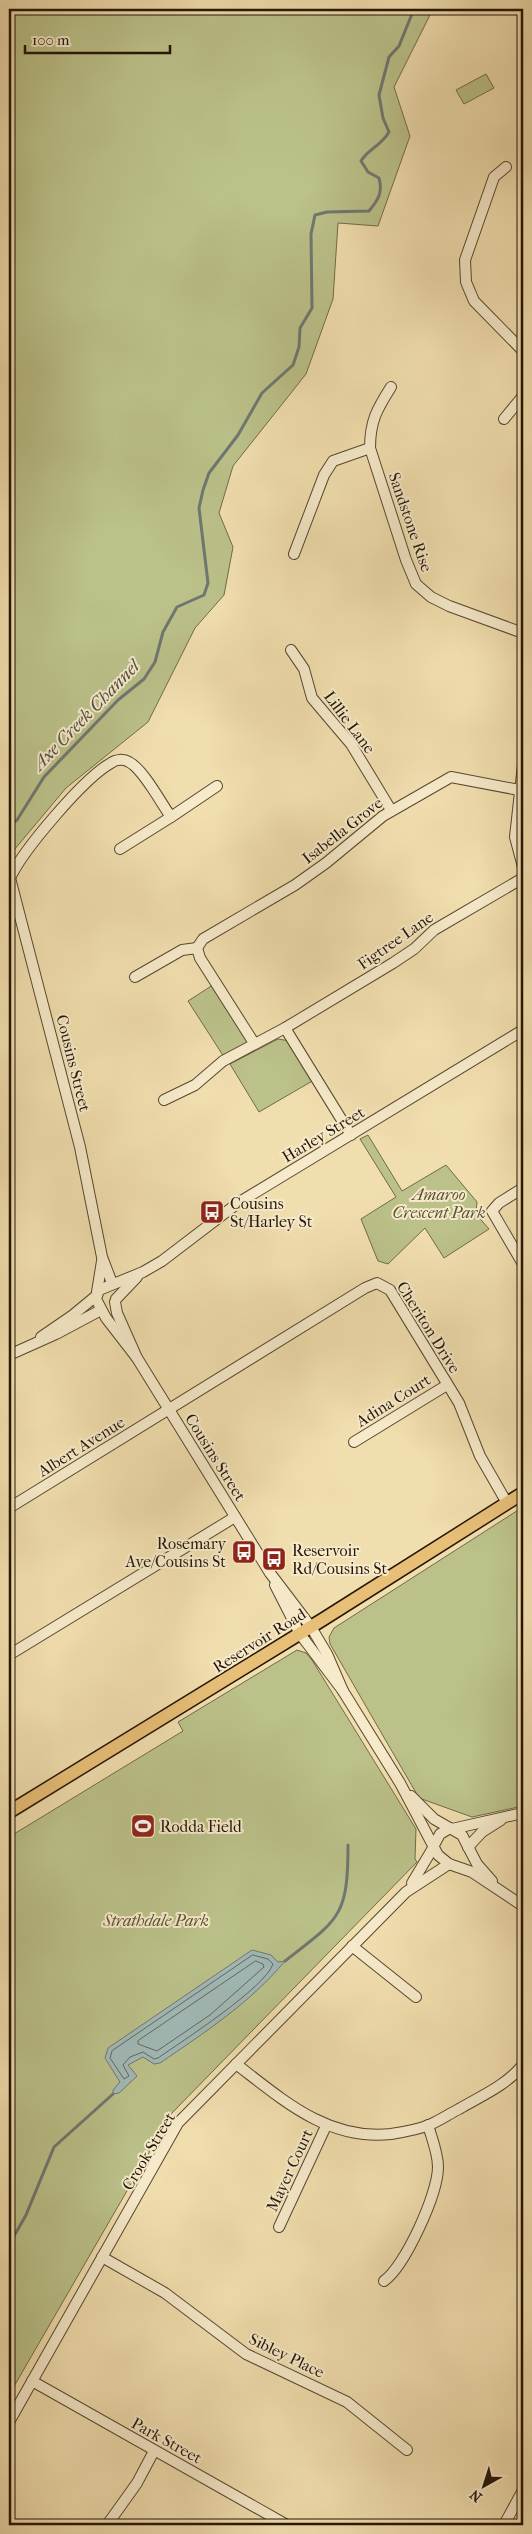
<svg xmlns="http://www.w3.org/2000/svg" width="532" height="2534" font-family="'IM FELL French Canon',serif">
	<rect width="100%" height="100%" fill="#f1deae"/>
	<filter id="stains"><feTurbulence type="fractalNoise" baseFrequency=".004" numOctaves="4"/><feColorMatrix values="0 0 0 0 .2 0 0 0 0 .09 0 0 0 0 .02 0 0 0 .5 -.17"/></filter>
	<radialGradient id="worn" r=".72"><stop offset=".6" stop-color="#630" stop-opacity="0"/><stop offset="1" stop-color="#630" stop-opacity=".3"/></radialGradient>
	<g fill="#bbc189" stroke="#706b48">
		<polygon points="9,9 433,9 394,87 410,136 378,226 338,223 333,299 306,374 233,466 219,513 233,547 224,595 195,628 148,722 66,788 9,856"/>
		<polygon points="486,74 494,88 464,104 456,90"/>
		<polygon points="216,983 251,1042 224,1057 188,1001"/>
		<polygon points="278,1039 290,1041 314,1080 259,1112 230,1064"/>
		<polygon points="368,1135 402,1191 446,1165 477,1202 476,1214 489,1229 444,1258 425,1228 388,1264 378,1261 361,1219 396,1197 360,1139"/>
		<polygon points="523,1507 523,1806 472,1817 419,1798 330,1644 329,1637 334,1628"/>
		<polygon points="297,1650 306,1653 312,1660 416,1829 415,1859 417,1862 172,2113 9,2395 9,1837 183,1731 178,1722"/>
	</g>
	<path fill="#a1b9b7" stroke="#6f7771" d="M252 1950 271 1955 278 1962 285 1961C250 2003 204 2033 160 2063L154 2064 143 2057 128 2065 137 2076 119 2093 113 2094V2090L120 2082 105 2058 108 2048Z"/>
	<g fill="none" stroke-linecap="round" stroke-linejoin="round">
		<g stroke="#62675f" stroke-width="1">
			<path d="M253 1955 268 1959 273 1964C265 1988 181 2042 158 2058L154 2059 143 2052 130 2057 123 2065 129 2076 124 2079 110 2058 112 2051Z"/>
			<polygon points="256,1961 263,1964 264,1967 210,2015 157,2051 138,2044 138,2041"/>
		</g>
		<g stroke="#6f7771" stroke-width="3">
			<path d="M9 826 17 820 44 777 118 700 144 679 155 662 163 632 177 607 204 595 208 583 199 508 203 490 209 473 238 435 262 393 293 365 299 347 300 328 312 308 311 234 315 215 327 212 369 211C378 200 383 193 379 178L368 172 361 161C368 149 381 146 389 132L383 118 379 95 389 57 399 46 414 9"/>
			<path d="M285 1961C339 1919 348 1917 348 1845"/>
			<polyline points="9,2245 26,2215 54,2147 113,2094"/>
		</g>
		<defs>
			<g id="minor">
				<polyline points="506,167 494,177 465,260 466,282 474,301 523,351"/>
				<path d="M391 387C377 409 370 421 370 448L406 560 416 584 431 597 449 606 523 633"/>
				<polyline points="504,419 523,396"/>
				<polyline points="294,554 324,475 333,461 370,448"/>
				<polyline points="291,650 304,669 312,698 351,744 391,810"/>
				<polyline points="523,765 515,837 523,867"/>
				<polyline points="171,817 217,786"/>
				<polyline points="10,878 80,1147 102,1257 112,1283"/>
				<path d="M10 878C23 850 84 778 111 763 116 759 124 759 129 762 143 769 161 803 171 817L120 849"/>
				<polyline points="197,948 203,939 295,885 326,863 383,816 451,777 519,790"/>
				<polyline points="135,977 182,950 197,948 200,958 254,1043"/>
				<polyline points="164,1100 195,1085 223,1061 285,1028"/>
				<polyline points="351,1135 285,1028 393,963 414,949 434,930 523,878"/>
				<polyline points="523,1188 499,1203 492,1211 523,1264"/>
				<polyline points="97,1292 102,1261"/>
				<polyline points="116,1299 137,1277"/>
				<polyline points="115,1302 117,1313 137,1358 270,1573 311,1627 327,1654 343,1691"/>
				<polyline points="41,1337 73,1315 96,1296"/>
				<polyline points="9,1355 56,1334 101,1310"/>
				<polyline points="137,1358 106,1318 96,1299 99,1290 143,1272 162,1261 238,1203 523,1030"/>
				<polyline points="354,1442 447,1385"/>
				<polyline points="9,1508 365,1288 377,1283 390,1290 459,1403 480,1456 507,1503"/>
				<polyline points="275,1585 300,1634 343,1691 400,1783 438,1855 449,1864 472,1872 523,1906"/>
				<polyline points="9,1655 235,1517"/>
				<polyline points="411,1796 434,1819 462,1835 477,1864 492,1881"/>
				<polyline points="452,1829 523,1813"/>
				<polyline points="433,1847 440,1834 450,1828"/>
				<polyline points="468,1847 482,1832 501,1820"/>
				<polyline points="412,1883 433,1848"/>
				<polyline points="352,1946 416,1997"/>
				<path d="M236 2064C283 2100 328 2141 391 2134 404 2132 417 2130 429 2125 439 2121 449 2114 459 2109 481 2096 505 2086 522 2066"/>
				<polyline points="279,2227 326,2126"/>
				<polyline points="102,2257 165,2293 246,2354 347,2402 407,2450"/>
				<path d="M384 2281C405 2266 438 2194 438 2167 438 2153 432 2139 428 2125"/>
				<polyline points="32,2381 287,2525"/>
				<polyline points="9,2422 178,2123 406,1892 449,1864"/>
				<polyline points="107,2525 137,2483 154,2451"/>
				<polyline points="504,2525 523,2490"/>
			</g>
			<polyline id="major" points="9,1812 322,1620 523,1493"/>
		</defs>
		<use href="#minor" stroke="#574731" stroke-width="12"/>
		<use href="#major" stroke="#241507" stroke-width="15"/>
		<use href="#minor" stroke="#f6eaca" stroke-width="10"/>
		<use href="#major" stroke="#e8bf77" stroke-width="12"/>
	</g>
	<defs>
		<symbol id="bus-square" viewBox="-11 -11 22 22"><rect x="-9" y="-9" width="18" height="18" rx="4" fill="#8f2418" stroke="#f6eaca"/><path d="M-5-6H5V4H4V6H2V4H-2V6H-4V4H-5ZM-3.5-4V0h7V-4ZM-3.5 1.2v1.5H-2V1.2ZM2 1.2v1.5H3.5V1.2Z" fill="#fff"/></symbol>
		<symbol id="stadium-square" viewBox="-11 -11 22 22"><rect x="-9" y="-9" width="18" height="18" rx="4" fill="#8f2418" stroke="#f6eaca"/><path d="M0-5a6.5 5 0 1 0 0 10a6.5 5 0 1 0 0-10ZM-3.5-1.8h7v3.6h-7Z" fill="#fff"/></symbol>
	</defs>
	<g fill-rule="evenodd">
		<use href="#bus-square" x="198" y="1198" width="28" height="28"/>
		<use href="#bus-square" x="230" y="1538" width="28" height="28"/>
		<use href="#bus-square" x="260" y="1545" width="28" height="28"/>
		<use href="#stadium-square" x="129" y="1812" width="28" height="28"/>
	</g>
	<g text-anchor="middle" stroke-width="4" stroke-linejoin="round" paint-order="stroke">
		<g font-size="16" fill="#241507" stroke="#f6eaca">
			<text transform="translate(411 522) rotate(71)" y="6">Sandstone Rise</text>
			<text transform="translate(350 722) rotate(53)" y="6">Lillie Lane</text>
			<text transform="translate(342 830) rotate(-38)" y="6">Isabella Grove</text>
			<text transform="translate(395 940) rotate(-35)" y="6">Figtree Lane</text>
			<text transform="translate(74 1063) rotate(76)" y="6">Cousins Street</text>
			<text transform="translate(323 1134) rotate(-31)" y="6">Harley Street</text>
			<text transform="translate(429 1327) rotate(58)" y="6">Cheriton Drive</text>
			<text transform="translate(393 1400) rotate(-32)" y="6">Adina Court</text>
			<text transform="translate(81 1446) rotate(-32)" y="6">Albert Avenue</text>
			<text transform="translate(216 1457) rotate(58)" y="6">Cousins Street</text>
			<text transform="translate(259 1640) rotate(-32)" y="6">Reservoir Road</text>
			<text transform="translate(148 2151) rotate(-59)" y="6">Crook Street</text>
			<text transform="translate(289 2170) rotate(-65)" y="6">Mayer Court</text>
			<text transform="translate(287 2355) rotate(26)" y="6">Sibley Place</text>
			<text transform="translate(167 2440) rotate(29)" y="6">Park Street</text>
		</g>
		<g font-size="16" font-style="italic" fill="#595134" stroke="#f6eaca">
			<text x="439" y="1200">Amaroo<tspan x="439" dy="18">Crescent Park</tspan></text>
			<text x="156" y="1926">Strathdale Park</text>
		</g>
		<g font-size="16" fill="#241507" stroke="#f6eaca" text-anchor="start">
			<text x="230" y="1209">Cousins<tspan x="230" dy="18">St/Harley St</tspan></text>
			<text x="226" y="1549" text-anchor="end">Rosemary<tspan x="226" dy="18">Ave/Cousins St</tspan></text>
			<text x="292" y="1556">Reservoir<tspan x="292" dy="18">Rd/Cousins St</tspan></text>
			<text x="160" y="1832">Rodda Field</text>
		</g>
		<g font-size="18" font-style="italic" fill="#504e45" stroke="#f6eaca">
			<text transform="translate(86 715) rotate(-46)" y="6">Axe Creek Channel</text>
		</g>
	</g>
	<rect width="532" height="2534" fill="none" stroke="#f1deae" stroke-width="30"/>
	<rect x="10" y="10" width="512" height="2514" fill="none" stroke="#241507" stroke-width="2.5"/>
	<rect x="15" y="15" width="502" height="2504" fill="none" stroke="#241507"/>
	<g transform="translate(484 2486) rotate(219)" stroke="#f6eaca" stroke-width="4" paint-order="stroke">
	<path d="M0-4L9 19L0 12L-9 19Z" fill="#241507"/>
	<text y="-8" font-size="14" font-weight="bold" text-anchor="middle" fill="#241507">N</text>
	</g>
	<path d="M25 45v8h145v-8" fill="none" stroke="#241507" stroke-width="2.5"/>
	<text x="32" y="45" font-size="15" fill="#241507" stroke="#f6eaca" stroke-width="4" paint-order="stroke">100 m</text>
	<rect width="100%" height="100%" filter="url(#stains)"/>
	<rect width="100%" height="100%" fill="url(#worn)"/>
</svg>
